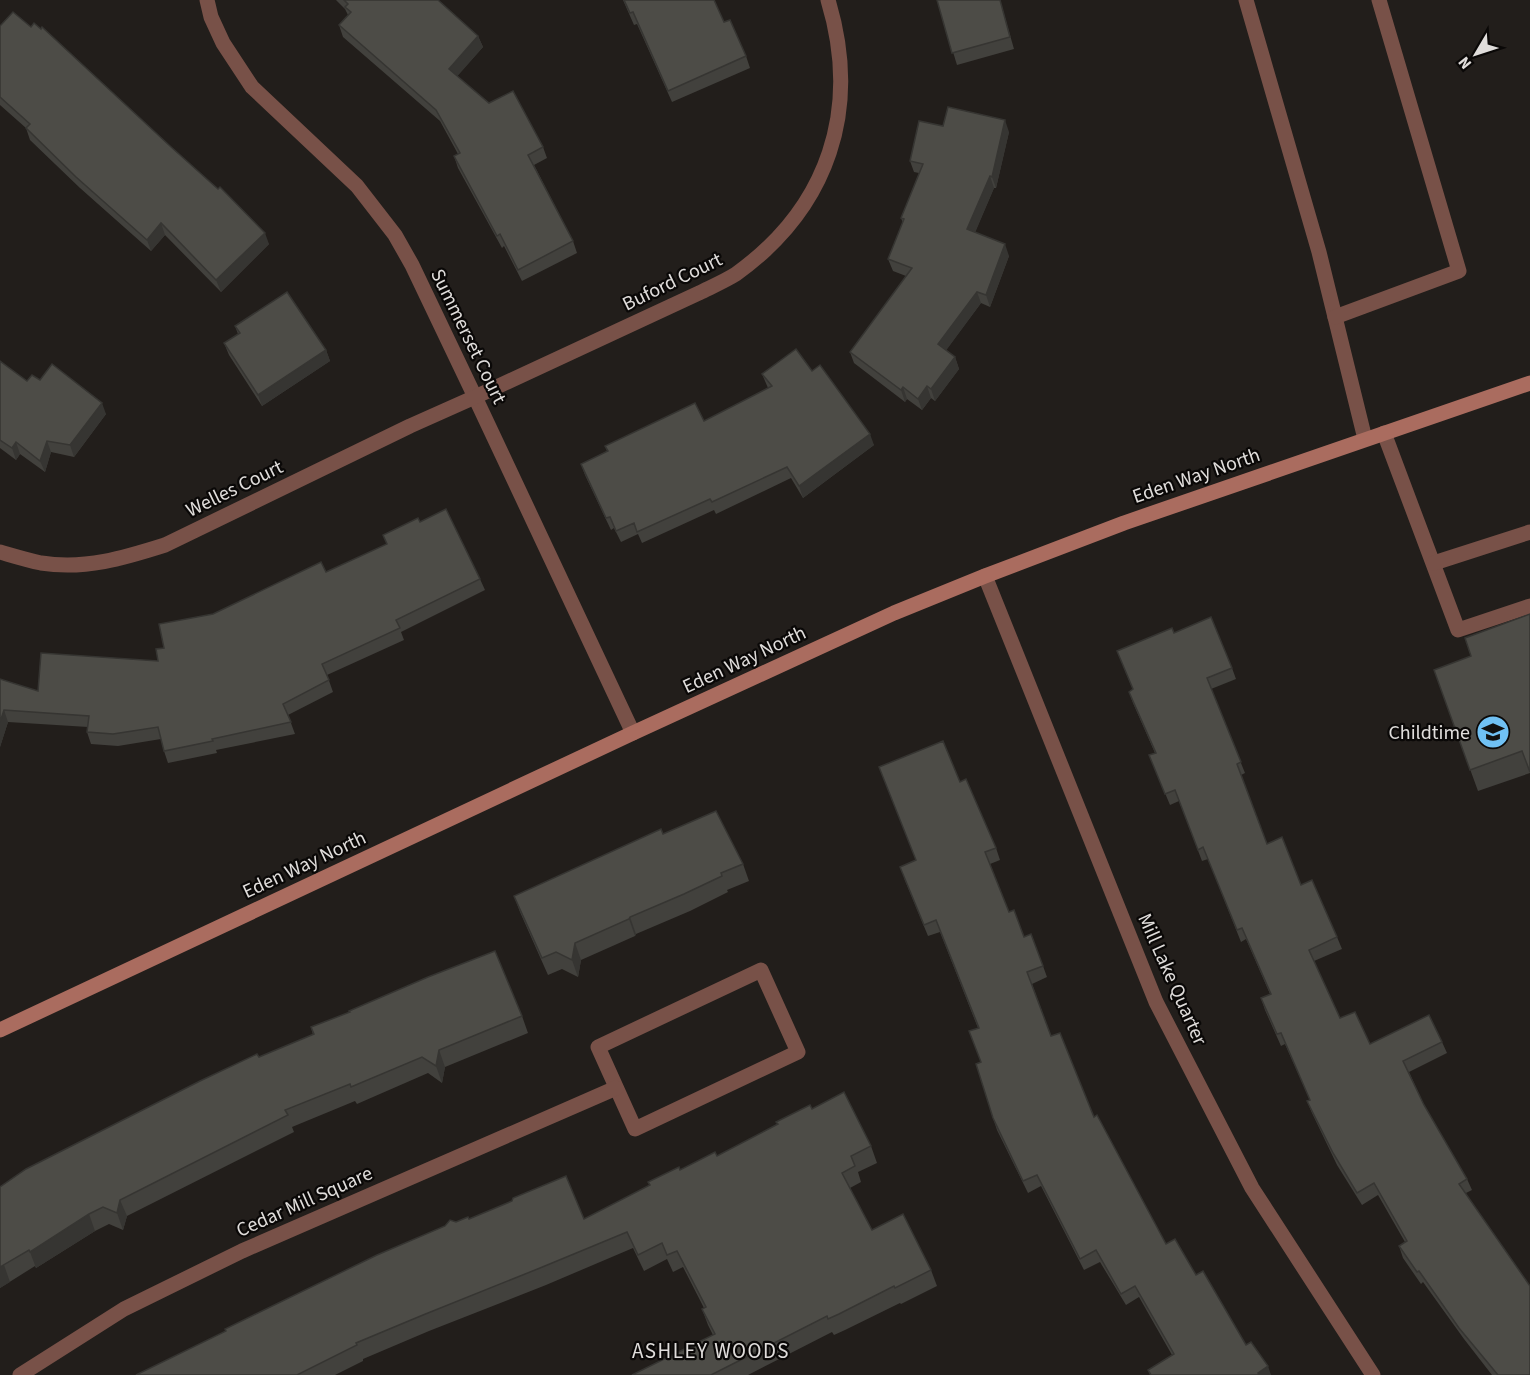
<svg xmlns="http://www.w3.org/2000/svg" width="1530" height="1375" font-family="'Source Sans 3',sans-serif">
	<rect width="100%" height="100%" fill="#221e1b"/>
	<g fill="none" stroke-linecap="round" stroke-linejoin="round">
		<g stroke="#785148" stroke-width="15">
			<polyline points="1246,0 1319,252 1365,439"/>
			<polyline points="1335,317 1459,271 1379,0"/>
			<polyline points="1384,433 1458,630 1530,606"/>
			<polyline points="1434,563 1530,532"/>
		</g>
		<g stroke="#785148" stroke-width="15">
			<polyline points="207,0 211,17 223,43 252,87 357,186 395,235 412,265 475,397 633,733"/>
			<path d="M0 552C14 556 27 560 41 563 85 570 124 558 165 545L410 426 475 397 699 293C711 287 725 281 736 274 829 207 861 109 828 0"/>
			<polyline points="985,576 1156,1002 1252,1188 1373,1375"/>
			<polygon points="761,970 798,1052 635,1129 598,1047"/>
			<polyline points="20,1375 124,1309 242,1251 616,1088"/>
		</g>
		<polyline stroke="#aa6c5f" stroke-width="15" points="0,1030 633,733 894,613 985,576 1124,523 1530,383"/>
	</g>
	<g fill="#42413d">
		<polygon points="336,0 438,0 478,36 483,47 457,76 489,103 543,147 547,158 534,165 573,241 577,253 522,281 504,246 502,248 458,168 454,156 458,154 440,121 343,37 339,25 348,15 345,9"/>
		<polygon points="623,0 714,0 724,22 746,56 750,68 672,102 637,24 634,25"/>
		<polygon points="937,0 1000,0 1014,49 957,65"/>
		<polygon points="0,26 269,244 221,292 165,235 151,251 80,188 30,140 26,128 0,105"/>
		<polygon points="943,126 1009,132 996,188 994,188 975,232 1009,256 990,307 981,303 946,350 955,357 959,369 935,401 931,398 922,410 907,399 905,402 854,363 850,352 906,276 893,271 888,259 903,223 901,218 919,173 914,172 910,161"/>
		<polygon points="235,326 326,350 330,361 262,406 229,355 224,343 238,334"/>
		<polygon points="0,361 27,381 40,380 106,414 74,457 51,452 45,472 20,454 16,460 0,448"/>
		<polygon points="812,371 874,445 803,498 791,478 716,514 714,510 642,543 638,534 621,542 614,528 611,530 585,475 581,464 607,451 605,446 704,421 768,388 762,374"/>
		<polygon points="420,522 480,579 485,590 401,632 404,640 327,675 333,692 288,715 295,734 216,750 217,753 168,763 164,751 161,739 118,746 91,744 87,732 88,727 8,722 0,747 0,679 38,691 158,661 164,648 213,614 326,572 387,544 383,535"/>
		<polygon points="1530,614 1530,773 1478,791 1434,670 1471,656"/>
		<polygon points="1174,633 1232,668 1236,679 1211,689 1245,773 1241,775 1267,844 1301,885 1337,937 1342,949 1314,961 1340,1018 1370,1044 1442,1042 1447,1053 1409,1072 1424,1105 1467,1179 1472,1190 1466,1193 1530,1375 1492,1375 1464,1339 1423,1282 1421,1284 1403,1258 1399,1246 1405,1242 1378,1195 1362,1205 1337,1165 1312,1113 1307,1101 1310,1100 1285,1044 1281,1046 1265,1010 1261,998 1270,994 1246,939 1241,942 1208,859 1202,861 1179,801 1170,805 1149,755 1155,753 1133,703 1129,692 1133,690 1117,651"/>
		<polygon points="960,782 996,848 1000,860 990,864 1009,912 1043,966 1047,977 1032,984 1051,1036 1094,1117 1166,1244 1196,1275 1246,1345 1271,1375 1150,1375 1148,1370 1172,1355 1139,1297 1126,1305 1100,1262 1084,1270 1041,1186 1028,1193 997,1130 993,1118 981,1062 978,1028 940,932 928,936 904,878 916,860"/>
		<polygon points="663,834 743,864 749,881 727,890 728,892 690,911 636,934 635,936 581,960 578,977 562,969 548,975 520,912 514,896"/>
		<polygon points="522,1016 528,1033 445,1067 442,1083 428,1073 357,1104 355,1101 292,1127 294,1132 127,1216 123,1230 109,1224 95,1231 36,1268 35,1266 0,1288 0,1187 259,1057 313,1035 311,1027"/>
		<polygon points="812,1109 871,1146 877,1163 858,1172 861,1182 850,1188 872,1230 931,1270 937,1286 901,1304 900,1303 845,1330 834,1335 832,1332 748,1375 632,1375 713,1335 708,1325 702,1309 704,1308 683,1267 673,1272 667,1259 644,1271 633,1248 546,1285 429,1331 363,1359 363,1361 335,1375 136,1375 456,1222 469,1219 584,1219 650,1185 648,1182 717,1156"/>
	</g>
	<g fill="#363532">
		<polygon points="478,36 483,47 454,80 449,69"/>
		<polygon points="1005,120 1009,132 996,188 992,177"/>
		<polygon points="990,176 994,188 972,240 967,229"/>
		<polygon points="161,223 165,235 151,251 147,240"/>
		<polygon points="265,233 269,244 221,292 216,280"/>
		<polygon points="1005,244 1009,256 990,307 986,295"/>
		<polygon points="977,292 981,303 942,356 938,344"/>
		<polygon points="326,350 330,361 262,406 258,395"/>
		<polygon points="955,357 959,369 935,401 931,389"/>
		<polygon points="927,386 931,398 922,410 918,399"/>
		<polygon points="903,387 907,399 905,402 901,390"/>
		<polygon points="102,403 106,414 74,457 70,445"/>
		<polygon points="870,434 874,445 803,498 799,486"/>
		<polygon points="47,441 51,452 45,472 40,461"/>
		<polygon points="16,442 20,454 16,460 12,448"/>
		<polygon points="4,710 8,722 0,747 0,722"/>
		<polygon points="630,917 636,934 635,936 629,919"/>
		<polygon points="575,943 581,960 578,977 572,960"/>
		<polygon points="439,1050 445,1067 442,1083 436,1066"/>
		<polygon points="120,1200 127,1216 123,1230 117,1213"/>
		<polygon points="89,1214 95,1231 36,1268 30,1252"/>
		<polygon points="4,1265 10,1282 0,1288 0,1267"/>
		<polygon points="1268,1366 1271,1375 1259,1375 1258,1373"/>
	</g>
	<g fill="#4d4c47" stroke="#363532" stroke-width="1.5">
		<polygon points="344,0 438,0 478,36 449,69 489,103 513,91 543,147 528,155 573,241 518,270 500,234 497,236 454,156 460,153 436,110 339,25 351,12 345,7 348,4"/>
		<polygon points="624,0 714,0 724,22 730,20 746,56 668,91 633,12 630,13"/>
		<polygon points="937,0 1000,0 1010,37 952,53"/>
		<polygon points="13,12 31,27 34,23 41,29 42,27 170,146 218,189 220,187 265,233 216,280 161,223 147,240 76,177 26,128 30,124 0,97 0,26"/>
		<polygon points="948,107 1005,120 992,177 990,176 967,229 1005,244 986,295 977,292 938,344 955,357 931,389 927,386 918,399 903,387 901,390 850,352 912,268 888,259 904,219 901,218 923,164 910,161 919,121 943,126"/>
		<polygon points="287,292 326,350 258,395 224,343 240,333 235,326"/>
		<polygon points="796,349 812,371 820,365 870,434 799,486 787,467 712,502 710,499 637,532 634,523 616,531 610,517 606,518 581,464 608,451 605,446 695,403 704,421 772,386 762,374"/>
		<polygon points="0,361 27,381 32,375 40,380 52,364 102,403 70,445 47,441 40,461 16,442 12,448 0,440"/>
		<polygon points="446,509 480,579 396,620 400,628 322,664 329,680 283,704 291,722 212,739 213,741 164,751 158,727 113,734 87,732 89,716 4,710 0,722 0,679 38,691 41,653 158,661 156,649 164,648 159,624 213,614 321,562 326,572 387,544 383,535 418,518 420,522"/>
		<polygon points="1530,614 1530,772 1522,751 1470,770 1434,670 1471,656 1465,638"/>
		<polygon points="1211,617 1232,668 1207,678 1241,762 1237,764 1267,844 1282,837 1301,885 1312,880 1337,937 1309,950 1340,1018 1355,1012 1370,1044 1429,1015 1442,1042 1403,1061 1424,1105 1467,1179 1459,1184 1530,1286 1530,1375 1498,1375 1459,1328 1419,1271 1417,1272 1399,1246 1407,1241 1374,1183 1357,1193 1333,1153 1307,1101 1310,1100 1281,1033 1277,1034 1261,998 1271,994 1242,928 1237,930 1203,847 1198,850 1175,790 1165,794 1149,755 1156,753 1129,692 1133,689 1117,651 1172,628 1174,633"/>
		<polygon points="943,741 960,782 966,779 996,848 985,852 1009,912 1014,910 1024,937 1031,934 1043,966 1027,972 1051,1036 1060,1033 1094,1117 1097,1115 1166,1244 1175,1239 1196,1275 1203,1271 1246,1345 1251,1342 1268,1366 1258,1373 1259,1375 1151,1375 1148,1370 1174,1354 1135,1286 1121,1294 1096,1250 1080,1259 1037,1175 1023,1181 993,1118 976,1064 981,1062 969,1031 979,1028 936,920 924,925 900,867 916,860 879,767"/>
		<polygon points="716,811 743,864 721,873 722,876 684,894 630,917 629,919 575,943 572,960 556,952 542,958 514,896 661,829 663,834"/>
		<polygon points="495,951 522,1016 439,1050 436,1066 422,1057 351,1087 350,1084 285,1110 288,1115 120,1200 117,1213 103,1207 89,1214 30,1252 29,1250 0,1267 0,1187 26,1169 200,1081 257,1054 259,1057 314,1034 311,1027 350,1012 349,1011 428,977"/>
		<polygon points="844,1092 871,1146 851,1156 855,1166 842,1173 872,1230 903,1214 931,1270 895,1288 894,1286 839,1314 828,1319 827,1316 711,1375 632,1375 715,1334 702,1309 706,1307 677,1251 667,1255 662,1243 638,1255 627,1232 540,1268 423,1315 356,1343 357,1345 297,1375 136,1375 226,1331 225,1329 377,1255 445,1226 450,1220 456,1222 468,1217 469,1219 512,1201 513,1198 566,1176 584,1219 650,1185 648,1182 679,1167 680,1170 715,1152 717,1156 778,1124 776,1122 810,1105 812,1109"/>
	</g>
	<defs>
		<symbol id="school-disc" viewBox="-11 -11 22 22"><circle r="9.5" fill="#70c1f4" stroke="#0a0807"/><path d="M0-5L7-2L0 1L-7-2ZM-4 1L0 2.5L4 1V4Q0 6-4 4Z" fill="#111"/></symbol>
	</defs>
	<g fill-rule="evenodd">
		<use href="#school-disc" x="1474" y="713" width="38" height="38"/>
	</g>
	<g text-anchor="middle" stroke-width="4.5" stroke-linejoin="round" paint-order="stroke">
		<g font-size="20" fill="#e0dddb" stroke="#0a0807">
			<text transform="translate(672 281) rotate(-26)" y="7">Buford Court</text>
			<text transform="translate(469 336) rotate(64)" y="7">Summerset Court</text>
			<text transform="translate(1196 475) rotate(-19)" y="7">Eden Way North</text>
			<text transform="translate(234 488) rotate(-26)" y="7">Welles Court</text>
			<text transform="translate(744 659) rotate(-25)" y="7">Eden Way North</text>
			<text transform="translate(304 864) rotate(-25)" y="7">Eden Way North</text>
			<text transform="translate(1173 979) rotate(66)" y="7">Mill Lake Quarter</text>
			<text transform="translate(304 1201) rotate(-24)" y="7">Cedar Mill Square</text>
		</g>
		<g font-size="20" fill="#e0dddb" stroke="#0a0807" text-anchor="end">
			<text x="1470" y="739">Childtime</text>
		</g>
		<g font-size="21" letter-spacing="1.5" fill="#e0dddb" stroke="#0a0807">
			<text x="711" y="1358">ASHLEY WOODS</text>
		</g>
	</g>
	<g transform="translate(1476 54) rotate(231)" stroke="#0a0807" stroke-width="4.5" paint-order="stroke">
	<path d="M0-4.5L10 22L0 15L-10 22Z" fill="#e0dddb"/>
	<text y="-9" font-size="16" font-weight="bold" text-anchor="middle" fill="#e0dddb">N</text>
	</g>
</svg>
